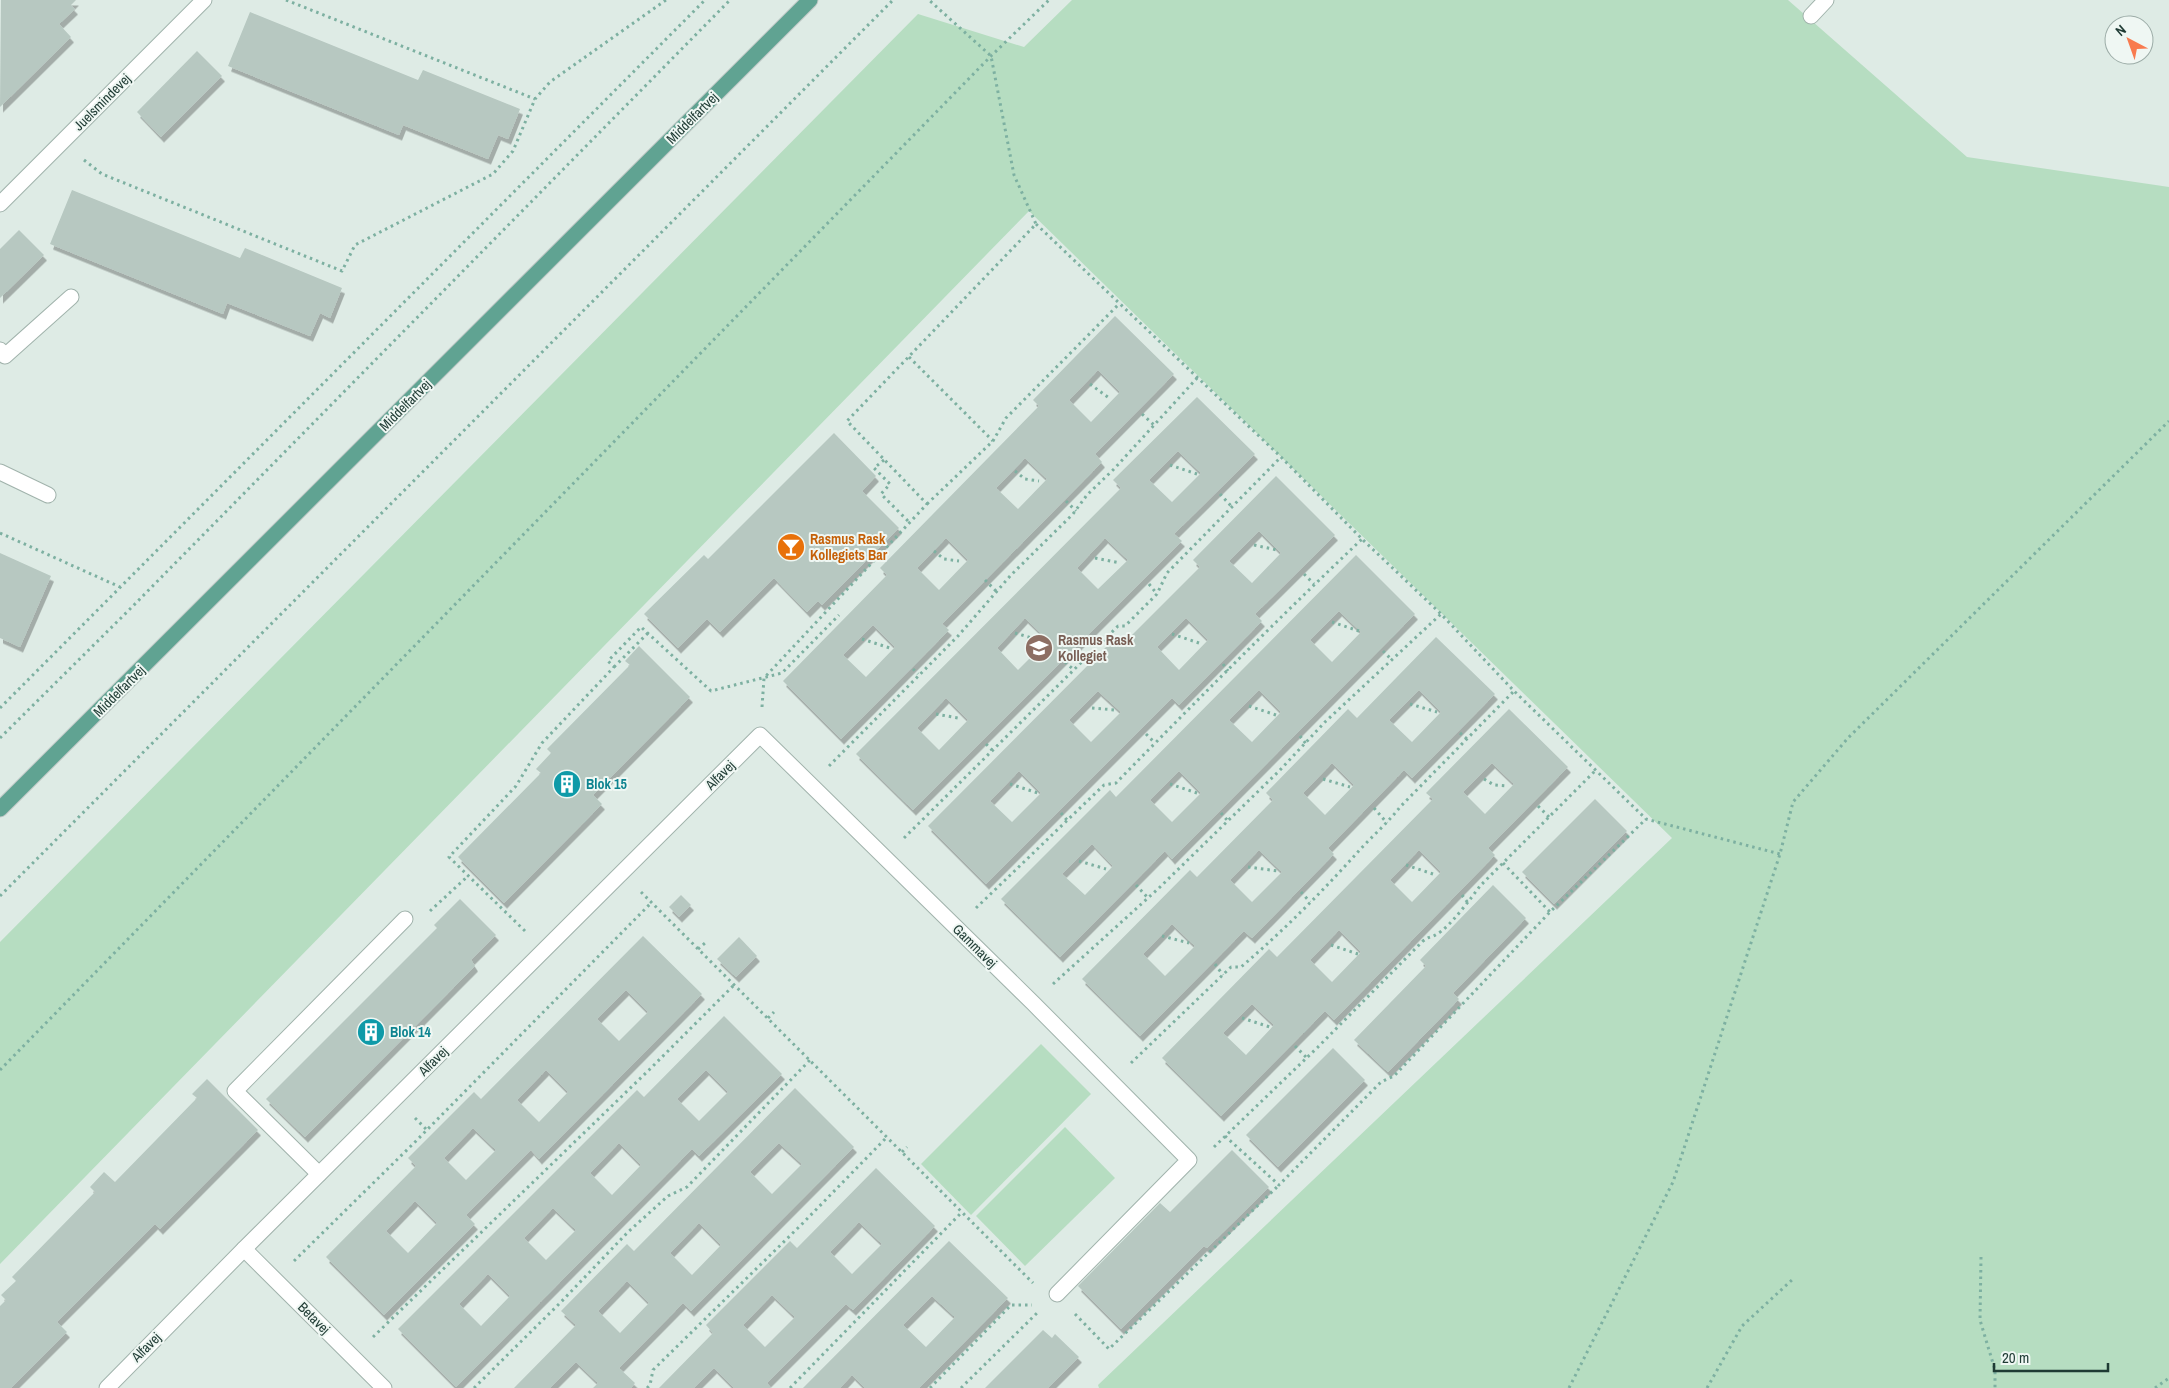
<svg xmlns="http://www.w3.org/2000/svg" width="2169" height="1388" font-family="'Archivo Narrow',sans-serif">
	<defs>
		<filter id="shadow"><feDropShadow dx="3" dy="5.5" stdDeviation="0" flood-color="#0004"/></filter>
	</defs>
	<rect width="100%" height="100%" fill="#deebe5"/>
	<g fill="#b6ddc1">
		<polygon points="1072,0 1788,0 1967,157 2169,187 2169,1388 1099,1388 1098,1385 1672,838 1029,211 0,1264 0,942 918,14 1024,47"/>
		<polygon points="1041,1044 1091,1094 971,1215 921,1164"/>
		<polygon points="1065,1127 1115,1178 1025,1266 976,1216"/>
	</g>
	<g fill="#b7c8c1" fill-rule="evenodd" filter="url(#shadow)">
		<polygon points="1,0 76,0 71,5 75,9 59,24 71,37 0,107"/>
		<polygon points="250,12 418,80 423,70 520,109 508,139 498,135 488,159 403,125 399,135 228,66"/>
		<polygon points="197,51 222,76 161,137 137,112"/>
		<polygon points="72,190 240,258 245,248 342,288 330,318 320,313 310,336 227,303 223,314 50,244"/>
		<polygon points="19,230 44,255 0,298 0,249"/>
		<path d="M1115 316 1174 374 1095 454 1102 462 942 624 949 630 841 739 783 681 887 575 880 568 1039 406 1033 400ZM1098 370 1120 392 1091 422 1069 400ZM1025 458 1047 479 1018 509 996 488ZM946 538 968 560 939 590 917 568ZM873 625 895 647 866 677 843 655Z"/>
		<path d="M1197 397 1255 454 1174 534 1182 541 913 810 856 754 1121 488 1113 480ZM1178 451 1201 473 1172 502 1149 480ZM1105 538 1128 560 1098 589 1077 568ZM1025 618 1048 640 1018 670 997 648ZM946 698 968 720 939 750 917 728Z"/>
		<polygon points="834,433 876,476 862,491 899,528 822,605 818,601 807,612 774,578 720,632 707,619 678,648 644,614 704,555 708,559"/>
		<path d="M1276 476 1335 535 1255 614 1262 621 1179 705 1172 698 986 884 928 826 1116 637 1123 644 1200 567 1193 560ZM1259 531 1281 553 1252 583 1229 561ZM1186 618 1208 640 1179 670 1157 647ZM1098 691 1121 712 1091 742 1069 720ZM1019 771 1041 793 1012 822 990 801Z"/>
		<polygon points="0,553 51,576 20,647 0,638"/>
		<path d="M1356 555 1415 614 1172 859 1165 851 1060 957 1001 899 1110 790 1116 797ZM1339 611 1361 632 1332 662 1310 640ZM1259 690 1281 712 1252 742 1229 720ZM1179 771 1201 793 1172 822 1150 800ZM1092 844 1113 866 1085 895 1062 874Z"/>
		<path d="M1436 637 1495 694 1412 778 1404 770 1328 848 1334 854 1252 938 1244 931 1140 1036 1082 979 1190 870 1197 877 1273 800 1266 793 1348 709 1357 718ZM1419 690 1441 712 1412 742 1389 720ZM1332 763 1354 785 1325 815 1303 793ZM1259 850 1282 872 1252 902 1230 880ZM1172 924 1195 946 1165 976 1143 954Z"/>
		<polygon points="639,646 690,697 593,795 602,804 504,903 458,857 541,773 536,769 551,753 547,749 630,665 625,661"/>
		<path d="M1509 709 1568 767 1488 848 1495 855 1334 1020 1325 1011 1221 1116 1162 1058 1269 949 1277 957 1433 799 1426 793ZM1492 763 1514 784 1485 814 1463 792ZM1419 850 1441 872 1412 902 1390 880ZM1339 930 1361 952 1332 982 1310 960ZM1252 1004 1274 1025 1246 1055 1223 1033Z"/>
		<polygon points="1595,799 1627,831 1554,904 1522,872"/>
		<polygon points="1493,885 1526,918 1453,993 1459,999 1388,1072 1354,1040 1426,966 1420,960"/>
		<polygon points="681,895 691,905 679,917 669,907"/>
		<polygon points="460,899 496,935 471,960 475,966 305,1137 266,1099 437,928 434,925"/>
		<path d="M643 936 702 994 539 1159 531 1150 466 1215 475 1224 384 1315 326 1257 416 1166 408 1158 474 1092 481 1099ZM626 990 648 1012 619 1041 597 1019ZM546 1070 568 1092 539 1122 517 1100ZM473 1128 496 1150 466 1180 444 1158ZM415 1201 437 1223 408 1253 386 1231Z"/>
		<polygon points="739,937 757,956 736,977 717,959"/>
		<path d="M724 1016 782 1074 699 1156 692 1149 456 1387 398 1329 637 1090 644 1097ZM706 1070 728 1092 699 1121 677 1099ZM619 1143 641 1165 612 1195 590 1173ZM553 1208 576 1230 546 1260 524 1238ZM488 1274 510 1296 481 1326 459 1304Z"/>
		<polygon points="1333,1048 1365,1080 1278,1167 1246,1135"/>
		<polygon points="207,1079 258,1130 160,1229 155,1224 57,1322 67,1332 11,1388 0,1388 0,1306 6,1300 1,1295 16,1281 12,1277 95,1192 90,1187 104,1172 115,1182 197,1098 192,1094"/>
		<path d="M795 1088 854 1147 691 1311 683 1303 619 1368 635 1383 631 1388H593L598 1383 576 1362 550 1388H514L576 1325 561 1311 627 1244 634 1251ZM779 1143 802 1164 772 1194 750 1172ZM699 1223 721 1245 692 1275 670 1253ZM627 1281 649 1303 620 1333 598 1311Z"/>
		<polygon points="1232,1150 1269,1187 1207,1248 1204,1246 1121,1329 1078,1286 1160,1203 1170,1212"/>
		<path d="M876 1168 935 1226 853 1310 846 1304 767 1383 771 1388H734L714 1368 694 1388H659L713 1333 706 1325 790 1241 797 1248ZM859 1222 882 1244 852 1274 830 1252ZM772 1295 795 1317 765 1347 743 1325Z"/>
		<path d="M949 1241 1008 1298 919 1388H865L852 1375 840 1388H803ZM932 1296 955 1317 926 1347 903 1325Z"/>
		<polygon points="1043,1330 1052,1338 1055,1334 1079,1357 1048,1388 985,1388"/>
	</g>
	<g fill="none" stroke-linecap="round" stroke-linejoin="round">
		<defs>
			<g id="minor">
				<polyline points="1811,16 1826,0"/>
				<polyline points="0,204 204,0"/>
				<polyline points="0,350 5,356 71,297"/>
				<polyline points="0,472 48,495"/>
				<polyline points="319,1174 235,1091 405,919"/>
				<polyline points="244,1249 384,1388"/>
				<polyline points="107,1388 244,1249 760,735 1033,1003 1189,1160 1057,1294"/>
			</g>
			<polyline id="major" points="0,809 810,0"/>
		</defs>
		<use href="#minor" stroke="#a1b3ac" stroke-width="17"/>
		<use href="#major" stroke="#c0c8c6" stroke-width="17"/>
		<g stroke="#7db0a1" stroke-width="3" stroke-dasharray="2.5 4" stroke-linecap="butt">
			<polyline points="286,0 535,99"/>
			<polyline points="84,160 102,174 342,271 355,245 493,174 513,151 535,99 550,82 666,0"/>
			<polyline points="1036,224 1281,457 1362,539 1441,614 1514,691 1646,819 1780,854"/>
			<polyline points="909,357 993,441"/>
			<polyline points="1090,384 1109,398"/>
			<polyline points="1142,414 1154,425"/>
			<polyline points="884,460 874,468 890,484 881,494 910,523"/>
			<polyline points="1170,465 1197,474"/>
			<polyline points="1015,471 1025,479 1039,481"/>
			<polyline points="1220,494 1232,507"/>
			<polyline points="1066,501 1076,511"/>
			<polyline points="927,504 993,441 1006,418 1120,303"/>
			<polyline points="0,533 120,587"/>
			<polyline points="1254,545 1277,550"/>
			<polyline points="934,551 944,559 959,561"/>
			<polyline points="1095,558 1120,563"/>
			<polyline points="1304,574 1314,584"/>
			<polyline points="985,580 996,591"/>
			<polyline points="1149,584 1157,594"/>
			<polyline points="1332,622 1359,631"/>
			<polyline points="1015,633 1042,641"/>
			<polyline points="1172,634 1199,643"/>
			<polyline points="862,639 890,648"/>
			<polyline points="1383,651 1392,660"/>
			<polyline points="1065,662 1074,670"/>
			<polyline points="1223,664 1228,671"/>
			<polyline points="614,667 648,633"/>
			<polyline points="913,669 918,674"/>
			<polyline points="1410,704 1437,712"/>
			<polyline points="1249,706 1276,715"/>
			<polyline points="762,707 764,678 927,504 847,421 1036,224 1014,175 991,56 929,0"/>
			<polyline points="0,708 705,0"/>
			<polyline points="1092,708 1115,710"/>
			<polyline points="936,714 958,718"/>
			<polyline points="1460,733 1467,739"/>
			<polyline points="1146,734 1155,743"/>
			<polyline points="1300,736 1306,744"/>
			<polyline points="0,738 133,606 730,0"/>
			<polyline points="986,744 992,750"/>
			<polyline points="829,766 958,636 1011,575 1073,514 1087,495 1114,469 1198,377"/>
			<polyline points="1323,779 1350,787"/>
			<polyline points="1484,779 1494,785 1507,786"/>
			<polyline points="1010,784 1038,793"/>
			<polyline points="1170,784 1197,793"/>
			<polyline points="1538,806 1549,817"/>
			<polyline points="1374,808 1387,823"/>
			<polyline points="1061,813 1067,820"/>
			<polyline points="1221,813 1228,821"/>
			<polyline points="904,838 1112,632 1118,626 1125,626 1157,594 1167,573 1281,457"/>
			<polyline points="1079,861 1106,869"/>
			<polyline points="1503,863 1550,912"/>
			<polyline points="1406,865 1433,874"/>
			<polyline points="1248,867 1278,871"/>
			<polyline points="1136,885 1148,898"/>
			<polyline points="641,892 1033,1283"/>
			<polyline points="1301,892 1310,902"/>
			<polyline points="1462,895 1468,903"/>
			<polyline points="0,896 893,0"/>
			<path d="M976 908 1104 785 1116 783C1197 700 1278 619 1362 539"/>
			<polyline points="430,911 468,876"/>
			<polyline points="525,931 449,857 516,786 542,743 614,667 608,661 641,627 711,691 782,673 839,615"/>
			<polyline points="1162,936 1189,943"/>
			<polyline points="1331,945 1358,954"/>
			<polyline points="698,949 705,943"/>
			<polyline points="1215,964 1223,975"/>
			<polyline points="1053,984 1159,888 1280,770 1325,722 1441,614"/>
			<polyline points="768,1018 774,1012"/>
			<polyline points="1242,1018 1270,1027"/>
			<polyline points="1295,1046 1306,1057"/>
			<path d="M1131 1063 1231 967H1241C1282 932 1320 894 1356 854 1370 838 1387 824 1400 807L1514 691"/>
			<polyline points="0,1070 991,56 1049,0"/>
			<polyline points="415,1118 427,1130"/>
			<polyline points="1225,1136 1279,1185 1381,1082 1394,1076 1550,912 1646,819"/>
			<path d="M1214 1147 1318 1047 1423 941C1429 936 1431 938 1437 934 1449 928 1472 897 1480 886L1596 770"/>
			<polyline points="902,1152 907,1147"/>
			<polyline points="1981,1257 1980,1320 1995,1370 1995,1388"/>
			<polyline points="294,1261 416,1141 652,902"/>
			<polyline points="1075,1314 1109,1349 1279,1185"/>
			<polyline points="373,1337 650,1069 734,985"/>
			<polyline points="474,1388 561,1302 628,1232 668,1196 687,1187 810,1060"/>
			<polyline points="647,1388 650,1385 653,1370 802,1224 887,1137"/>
			<polyline points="790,1388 962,1212"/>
			<polyline points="930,1388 1011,1305 1032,1305"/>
			<polyline points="961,1388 1037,1313"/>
			<polyline points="1569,1388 1673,1182 1780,854 1793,802 1848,738 2169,421"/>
			<polyline points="1707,1388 1742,1326 1793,1279"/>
			<polyline points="2155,1388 2169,1378"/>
		</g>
		<use href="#minor" stroke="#fff" stroke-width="15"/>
		<use href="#major" stroke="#60a392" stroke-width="15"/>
	</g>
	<defs>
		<symbol id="bar-disc" viewBox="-11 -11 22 22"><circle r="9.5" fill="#e8710a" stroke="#eff7f3"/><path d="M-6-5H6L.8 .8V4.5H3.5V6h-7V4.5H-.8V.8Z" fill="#fff"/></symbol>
		<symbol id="university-disc" viewBox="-11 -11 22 22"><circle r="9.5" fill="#8d6e63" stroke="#eff7f3"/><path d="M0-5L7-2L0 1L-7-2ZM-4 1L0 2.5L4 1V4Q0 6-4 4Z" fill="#fff"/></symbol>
		<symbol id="building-disc" viewBox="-11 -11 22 22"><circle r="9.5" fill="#0f9aa8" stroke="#eff7f3"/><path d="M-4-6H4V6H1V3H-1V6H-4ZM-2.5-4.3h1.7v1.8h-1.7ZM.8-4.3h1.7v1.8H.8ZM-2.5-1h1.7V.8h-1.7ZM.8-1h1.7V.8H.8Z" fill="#fff"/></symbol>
	</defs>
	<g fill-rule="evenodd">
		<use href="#bar-disc" x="775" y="531" width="32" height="32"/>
		<use href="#university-disc" x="1023" y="632" width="32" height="32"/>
		<use href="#building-disc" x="551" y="768" width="32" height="32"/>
		<use href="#building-disc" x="355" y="1016" width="32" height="32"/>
	</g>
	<g text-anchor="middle" stroke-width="4" stroke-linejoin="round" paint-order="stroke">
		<g font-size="14" fill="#1f3b34" stroke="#eff7f3">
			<text transform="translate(102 102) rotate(-45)" y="5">Juelsmindevej</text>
			<text transform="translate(692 118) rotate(-45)" y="5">Middelfartvej</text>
			<text transform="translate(405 405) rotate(-45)" y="5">Middelfartvej</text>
			<text transform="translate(119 691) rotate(-45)" y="5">Middelfartvej</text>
			<text transform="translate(720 775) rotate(-45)" y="5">Alfavej</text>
			<text transform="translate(975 946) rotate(45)" y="5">Gammavej</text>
			<text transform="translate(433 1061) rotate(-45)" y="5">Alfavej</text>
			<text transform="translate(314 1318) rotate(45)" y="5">Betavej</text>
			<text transform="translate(146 1347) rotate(-45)" y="5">Alfavej</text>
		</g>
		<g font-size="14" font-weight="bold" fill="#c56008" stroke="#eff7f3" text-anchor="start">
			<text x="810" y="544">Rasmus Rask<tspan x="810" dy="16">Kollegiets Bar</tspan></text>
		</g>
		<g font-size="14" font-weight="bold" fill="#785e54" stroke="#eff7f3" text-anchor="start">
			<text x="1058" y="645">Rasmus Rask<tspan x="1058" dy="16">Kollegiet</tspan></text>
		</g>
		<g font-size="14" font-weight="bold" fill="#0d838f" stroke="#eff7f3" text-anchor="start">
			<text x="586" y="789">Blok 15</text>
			<text x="390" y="1037">Blok 14</text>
		</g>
	</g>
	<g transform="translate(2129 40) rotate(319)"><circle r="24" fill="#eff7f3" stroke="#9caca7"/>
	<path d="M0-4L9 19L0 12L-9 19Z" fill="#f87b4f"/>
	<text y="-8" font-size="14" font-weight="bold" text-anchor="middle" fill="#1f3b34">N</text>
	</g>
	<path d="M1994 1363v8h114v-8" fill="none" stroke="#1f3b34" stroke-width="2.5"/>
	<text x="2002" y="1363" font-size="15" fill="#1f3b34" stroke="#eff7f3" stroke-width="4" paint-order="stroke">20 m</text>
</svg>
